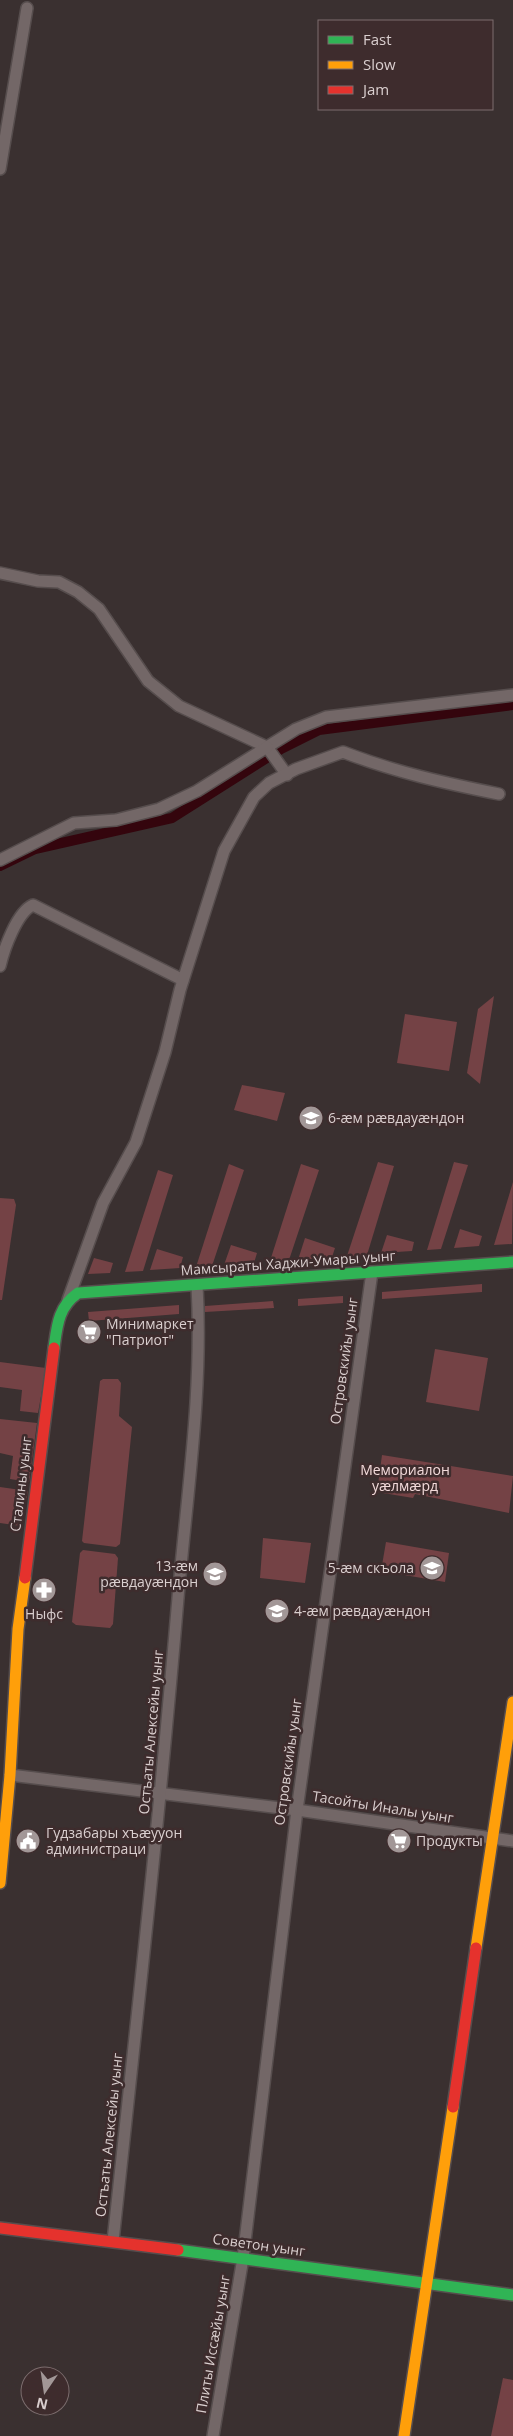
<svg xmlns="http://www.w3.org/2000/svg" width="513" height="2436" font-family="'Open Sans',sans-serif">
	<rect width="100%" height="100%" fill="#3a3030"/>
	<g fill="#744245">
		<polygon points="494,996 480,1084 467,1073 478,1009"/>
		<polygon points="405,1014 457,1022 449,1071 397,1063"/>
		<polygon points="242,1085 285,1093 277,1121 234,1110"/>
		<polygon points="378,1162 394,1166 367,1255 347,1256"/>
		<polygon points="454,1162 468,1165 441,1249 427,1250"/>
		<polygon points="229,1164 244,1170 212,1266 196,1267"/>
		<polygon points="301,1164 319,1170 289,1260 270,1261"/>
		<polygon points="158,1170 173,1175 143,1271 125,1272"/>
		<polygon points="513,1182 512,1244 494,1245"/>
		<polygon points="0,1198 14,1199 16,1205 2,1300 0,1300"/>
		<polygon points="460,1229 482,1236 479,1246 454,1248"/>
		<polygon points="387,1235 414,1242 412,1251 381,1253"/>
		<polygon points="305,1238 335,1248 332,1257 298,1260"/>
		<polygon points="231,1245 257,1253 254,1263 224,1265"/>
		<polygon points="157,1249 183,1257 180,1268 150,1270"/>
		<polygon points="94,1258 113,1263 110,1273 88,1274"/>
		<polygon points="482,1284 482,1292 382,1299 382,1292"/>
		<polygon points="343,1296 343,1303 298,1306 298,1299"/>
		<polygon points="273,1301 274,1308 205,1312 205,1306"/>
		<polygon points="179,1305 179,1314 89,1321 88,1312"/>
		<polygon points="435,1349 488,1358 479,1411 426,1402"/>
		<polygon points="0,1362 46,1368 38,1413 20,1411 22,1390 0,1387"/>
		<polygon points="103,1379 118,1379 121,1383 119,1416 132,1427 120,1544 116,1547 84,1543 82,1541 100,1381"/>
		<polygon points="0,1419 37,1423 29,1482 10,1479 13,1456 0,1453"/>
		<polygon points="382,1455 513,1476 509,1513 415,1494 413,1498 377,1492"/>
		<polygon points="0,1487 28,1491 21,1526 0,1523"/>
		<polygon points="263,1538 311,1543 305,1583 260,1578"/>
		<polygon points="386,1542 449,1553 445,1582 381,1571"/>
		<polygon points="83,1550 115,1554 118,1558 113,1624 110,1628 76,1625 72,1622 80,1553"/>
		<polygon points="503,2378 513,2380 513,2436 491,2436"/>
	</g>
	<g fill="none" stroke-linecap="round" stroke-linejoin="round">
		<polyline stroke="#34050d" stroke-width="10" points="0,866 35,849 172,818 281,749 319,730 513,705"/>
		<defs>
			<g id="street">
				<polyline points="0,169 27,8"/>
				<polyline points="0,573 38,581 59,582 78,592 99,609 148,681 179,706 267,747"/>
				<polyline points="287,775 267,747 296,729 326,717 513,695"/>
				<polyline points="0,860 74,823 116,820 159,809 197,791 267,747"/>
				<path d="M0 966C4 949 17 912 33 905L183 980"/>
				<path d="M68 1300 103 1203 136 1142 165 1052 180 990 224 851 254 797 269 783 296 769 343 752C395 772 444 783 499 794"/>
				<polyline points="10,1775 297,1810 513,1841"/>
				<path d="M113 2241C136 2027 160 1812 178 1598 187 1493 203 1390 197 1285"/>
				<polyline points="213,2436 243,2258 297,1810 372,1272"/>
			</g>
			<g id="fast">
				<path d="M54 1348C57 1326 58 1307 78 1293L513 1262"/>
				<polyline points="178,2250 513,2295"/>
			</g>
			<g id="slow">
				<polyline points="0,1883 10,1775 18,1629 25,1578"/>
				<polyline points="476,1948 513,1702"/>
				<polyline points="404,2436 453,2107"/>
			</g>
			<g id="jam">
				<polyline points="25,1578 54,1348"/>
				<polyline points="453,2107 476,1948"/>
				<polyline points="0,2228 178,2250"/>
			</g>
		</defs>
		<use href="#street" stroke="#564d4d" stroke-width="14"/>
		<use href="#fast" stroke="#564d4d" stroke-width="14"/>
		<use href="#slow" stroke="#564d4d" stroke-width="14"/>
		<use href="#jam" stroke="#564d4d" stroke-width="14"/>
		<use href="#street" stroke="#736767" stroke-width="11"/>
		<use href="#fast" stroke="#30b455" stroke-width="11"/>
		<use href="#slow" stroke="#ff9f0a" stroke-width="11"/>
		<use href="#jam" stroke="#e5322d" stroke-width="11"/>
	</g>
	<defs>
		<symbol id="school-disc" viewBox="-11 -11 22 22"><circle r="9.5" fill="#a29797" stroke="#3e2c2d"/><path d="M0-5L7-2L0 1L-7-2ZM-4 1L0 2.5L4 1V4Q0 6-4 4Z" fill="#fff"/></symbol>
		<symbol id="supermarket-disc" viewBox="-11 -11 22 22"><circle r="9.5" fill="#a29797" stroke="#3e2c2d"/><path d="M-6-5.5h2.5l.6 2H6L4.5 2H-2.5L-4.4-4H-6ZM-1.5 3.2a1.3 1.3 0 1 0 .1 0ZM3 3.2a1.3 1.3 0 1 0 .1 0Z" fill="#fff"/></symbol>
		<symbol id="pharmacy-disc" viewBox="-11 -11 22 22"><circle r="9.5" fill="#a29797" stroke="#3e2c2d"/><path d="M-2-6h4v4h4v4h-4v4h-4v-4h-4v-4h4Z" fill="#fff"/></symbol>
		<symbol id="civic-disc" viewBox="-11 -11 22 22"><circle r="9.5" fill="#a29797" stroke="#3e2c2d"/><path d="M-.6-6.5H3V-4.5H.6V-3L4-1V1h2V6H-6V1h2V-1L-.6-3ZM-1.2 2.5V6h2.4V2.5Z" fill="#fff"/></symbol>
	</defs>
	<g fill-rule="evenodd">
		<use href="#school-disc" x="297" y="1104" width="28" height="28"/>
		<use href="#supermarket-disc" x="75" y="1318" width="28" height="28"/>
		<use href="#school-disc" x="418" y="1554" width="28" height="28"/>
		<use href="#school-disc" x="201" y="1560" width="28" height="28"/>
		<use href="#pharmacy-disc" x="30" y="1576" width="28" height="28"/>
		<use href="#school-disc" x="263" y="1597" width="28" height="28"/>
		<use href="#civic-disc" x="14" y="1827" width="28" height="28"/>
		<use href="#supermarket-disc" x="385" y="1827" width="28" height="28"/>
	</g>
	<g text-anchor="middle" stroke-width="5" stroke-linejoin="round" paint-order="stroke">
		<g font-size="14" fill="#dacfcf" stroke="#3e2c2d" text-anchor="start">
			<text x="328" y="1123">6-æм рӕвдауӕндон</text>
			<text x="106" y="1329">Минимаркет<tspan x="106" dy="16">"Патриот"</tspan></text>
			<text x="198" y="1571" text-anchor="end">13-æм<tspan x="198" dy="16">рӕвдауӕндон</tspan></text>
			<text x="414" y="1573" text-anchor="end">5-æм скъола</text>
			<text x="294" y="1616">4-æм рӕвдауӕндон</text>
			<text x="44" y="1619" text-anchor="middle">Ныфс</text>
			<text x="46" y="1838">Гудзабары хъæууон<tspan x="46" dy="16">администраци</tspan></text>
			<text x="416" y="1846">Продукты</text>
		</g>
		<g font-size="14" fill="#dacfcf" stroke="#3e2c2d">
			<text transform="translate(288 1263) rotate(-4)" y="5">Мамсыраты Хаджи-Умары уынг</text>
			<text transform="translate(344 1361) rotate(-82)" y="5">Островскийы уынг</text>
			<text transform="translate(21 1484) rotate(-83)" y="5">Сталины уынг</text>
			<text transform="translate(151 1732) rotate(-85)" y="5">Остъаты Алексейы уынг</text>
			<text transform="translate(288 1762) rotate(-82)" y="5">Островскийы уынг</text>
			<text transform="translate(383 1807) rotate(9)" y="5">Тасойты Иналы уынг</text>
			<text transform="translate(109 2135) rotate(-84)" y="5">Остъаты Алексейы уынг</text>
			<text transform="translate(259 2245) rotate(8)" y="5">Советон уынг</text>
			<text transform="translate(213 2344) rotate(-80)" y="5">Плиты Иссæйы уынг</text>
		</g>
		<g font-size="14" fill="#f3dbdb" stroke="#3e2c2d">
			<text x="405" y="1475">Мемориалон<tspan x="405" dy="16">уæлмæрд</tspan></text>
		</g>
	</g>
	<rect x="318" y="20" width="175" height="90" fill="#3e2c2d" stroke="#7c6d6e"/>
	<rect x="328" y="36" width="25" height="8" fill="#30b455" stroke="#7c6d6e"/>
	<text x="363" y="45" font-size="15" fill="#dacfcf">Fast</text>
	<rect x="328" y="61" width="25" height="8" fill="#ff9f0a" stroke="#7c6d6e"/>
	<text x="363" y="70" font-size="15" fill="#dacfcf">Slow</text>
	<rect x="328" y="86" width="25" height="8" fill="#e5322d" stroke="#7c6d6e"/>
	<text x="363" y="95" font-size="15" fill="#dacfcf">Jam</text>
	<g transform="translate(45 2391) rotate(193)"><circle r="24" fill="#3e2c2d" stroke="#7c6d6e"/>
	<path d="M0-4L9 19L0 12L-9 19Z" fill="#a29797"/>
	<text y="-8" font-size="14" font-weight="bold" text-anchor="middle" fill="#dacfcf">N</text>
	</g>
</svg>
